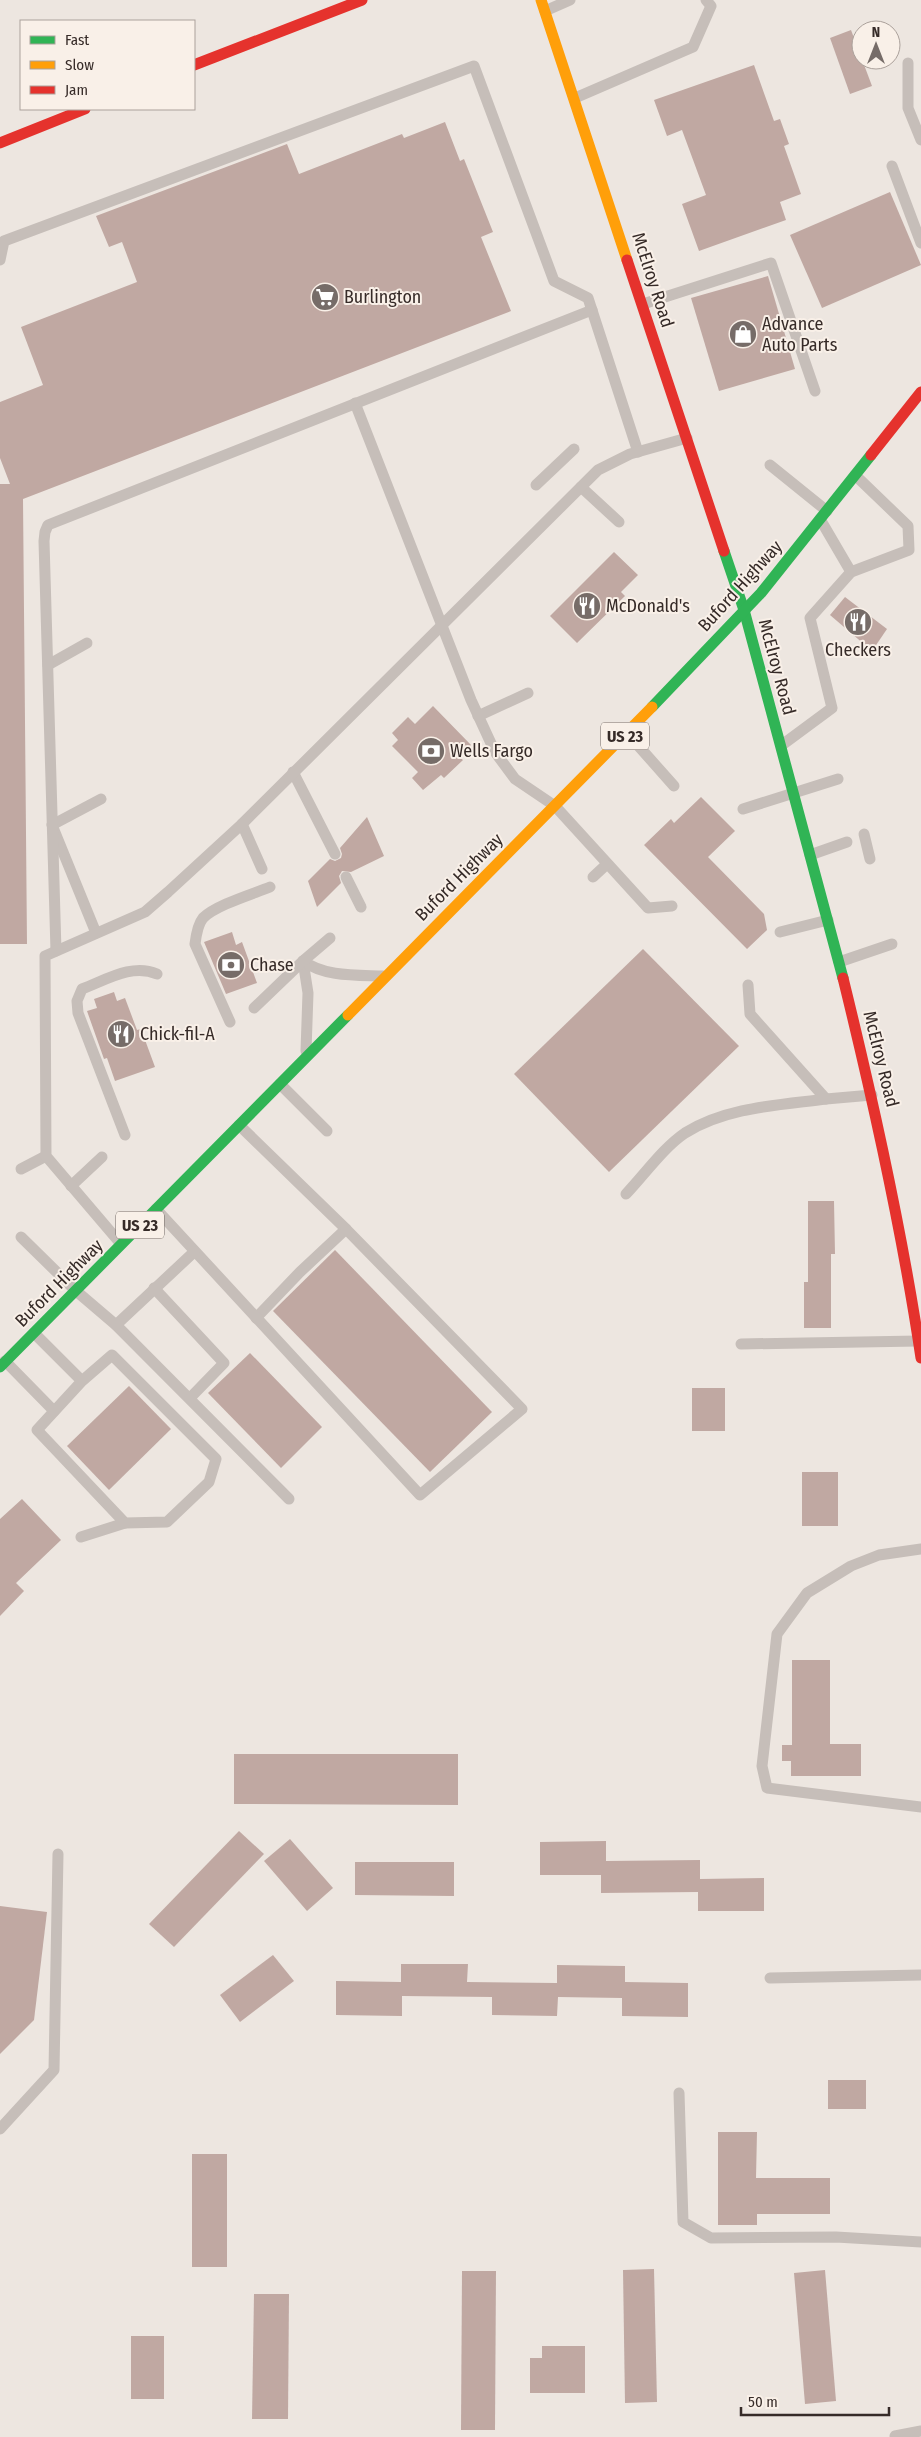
<svg xmlns="http://www.w3.org/2000/svg" width="921" height="2437" font-family="'Fira Sans Condensed',sans-serif">
	<rect width="100%" height="100%" fill="#ede6e0"/>
	<g fill="#c0a8a2">
		<polygon points="851,30 872,86 850,94 830,38"/>
		<polygon points="754,65 774,121 780,119 789,144 784,146 801,194 780,202 786,220 699,251 682,204 706,195 682,130 667,136 654,100"/>
		<polygon points="445,122 460,161 464,159 493,232 481,237 511,311 23,499 27,944 0,944 0,484 10,484 0,458 0,402 43,385 21,327 137,282 122,242 109,247 96,216 287,144 299,174 402,134 404,138"/>
		<polygon points="890,192 921,265 822,308 790,235"/>
		<polygon points="768,276 795,369 719,391 691,298"/>
		<polygon points="614,552 638,575 621,592 625,596 577,643 550,616"/>
		<polygon points="845,597 887,629 872,651 830,615"/>
		<polygon points="433,706 471,745 459,757 463,760 444,778 441,775 423,790 412,778 418,772 392,746 398,740 392,733 408,717 415,724"/>
		<polygon points="701,797 735,831 708,857 764,914 767,930 747,949 644,845 671,819 674,823"/>
		<polygon points="367,817 384,856 351,872 342,871 339,876 341,883 317,907 308,881 330,859 335,861 341,858 342,854 340,848"/>
		<polygon points="232,932 236,945 242,942 257,983 226,994 204,942"/>
		<polygon points="643,949 739,1046 609,1172 514,1074"/>
		<polygon points="114,992 117,1001 125,998 137,1030 141,1029 155,1067 115,1081 107,1058 104,1059 87,1011 97,1008 94,999"/>
		<polygon points="808,1201 834,1201 835,1254 831,1254 831,1328 804,1328 804,1282 808,1282"/>
		<polygon points="335,1250 492,1412 430,1472 273,1311"/>
		<polygon points="250,1353 322,1427 281,1468 208,1393"/>
		<polygon points="129,1386 171,1429 109,1490 67,1446"/>
		<rect x="692" y="1388" width="33" height="43"/>
		<rect x="802" y="1472" width="36" height="54"/>
		<polygon points="22,1499 61,1540 16,1583 24,1591 0,1616 0,1519"/>
		<polygon points="792,1660 830,1660 830,1744 861,1744 861,1776 791,1776 791,1761 782,1761 782,1745 792,1745"/>
		<polygon points="234,1754 458,1754 458,1805 234,1804"/>
		<polygon points="239,1831 264,1854 174,1947 149,1924"/>
		<polygon points="290,1839 333,1888 307,1911 264,1861"/>
		<polygon points="606,1841 606,1861 700,1860 700,1879 764,1878 764,1911 698,1911 698,1892 601,1893 601,1875 540,1875 540,1842"/>
		<polygon points="355,1862 454,1862 454,1896 355,1895"/>
		<polygon points="0,1906 47,1912 34,2020 0,2054"/>
		<polygon points="273,1955 294,1981 240,2022 220,1995"/>
		<polygon points="401,1964 468,1964 467,1982 557,1983 557,1965 625,1966 625,1982 688,1983 688,2017 622,2016 622,1998 558,1997 557,2016 492,2015 492,1997 402,1996 402,2016 336,2015 336,1981 401,1982"/>
		<rect x="828" y="2080" width="38" height="29"/>
		<polygon points="718,2132 757,2132 756,2178 830,2178 830,2214 757,2214 757,2225 718,2225"/>
		<rect x="192" y="2154" width="35" height="113"/>
		<polygon points="654,2269 657,2402 625,2403 623,2270"/>
		<polygon points="825,2270 836,2401 805,2404 794,2273"/>
		<polygon points="462,2271 496,2271 495,2430 461,2430"/>
		<polygon points="254,2294 289,2294 288,2419 252,2419"/>
		<rect x="131" y="2336" width="33" height="63"/>
		<polygon points="542,2346 585,2346 585,2393 530,2393 530,2358 542,2358"/>
	</g>
	<g fill="none" stroke-linecap="round" stroke-linejoin="round">
		<g stroke="#c6beb9" stroke-width="11">
			<polyline points="545,11 570,0"/>
			<polyline points="908,63 908,108 921,140"/>
			<polyline points="575,98 693,47 711,6 706,0"/>
			<polyline points="892,166 921,243"/>
			<polyline points="0,260 4,241 474,66 554,281 588,298 638,452"/>
			<polyline points="643,304 771,263 815,391"/>
			<polyline points="355,403 471,700 495,752 515,779 555,806 648,908 672,906"/>
			<polyline points="770,465 827,511"/>
			<polyline points="536,485 574,449"/>
			<polyline points="581,487 619,522"/>
			<polyline points="820,519 851,572"/>
			<polyline points="48,665 87,643"/>
			<polyline points="478,716 528,693"/>
			<polyline points="627,733 674,786"/>
			<polyline points="782,745 832,708 810,618 851,572 909,550 908,526 855,475"/>
			<polyline points="293,772 335,854"/>
			<polyline points="743,809 838,779"/>
			<polyline points="242,824 262,869"/>
			<polyline points="864,834 870,859"/>
			<polyline points="810,855 847,842"/>
			<polyline points="346,877 361,907"/>
			<polyline points="593,877 607,864"/>
			<polyline points="780,932 828,920"/>
			<polyline points="96,933 52,825 101,799"/>
			<polyline points="56,951 44,541 45,532 48,525 592,310"/>
			<polyline points="303,961 308,993 306,1051"/>
			<path d="M303 961C325 977 356 975 383 976"/>
			<polyline points="839,962 892,944"/>
			<polyline points="748,985 750,1014 826,1099 872,1095"/>
			<polyline points="254,1008 303,961 330,938"/>
			<path d="M230 1022 195 944C196 936 198 924 203 918 216 905 253 894 270 887"/>
			<polyline points="280,1084 327,1131"/>
			<polyline points="239,1125 346,1229 300,1272 256,1318"/>
			<path d="M125 1135 78 1013 77 1001 82 989C106 980 132 963 157 974"/>
			<polyline points="21,1169 46,1156"/>
			<polyline points="71,1186 102,1157"/>
			<path d="M626 1194C645 1174 663 1148 685 1133 726 1107 780 1105 826 1099"/>
			<polyline points="156,1209 420,1495 522,1409 346,1229"/>
			<polyline points="21,1237 75,1290 116,1325 289,1499"/>
			<polyline points="121,1244 46,1156 45,956 145,912 168,892 242,824 598,470 630,454 687,438"/>
			<polyline points="154,1288 224,1363 190,1398"/>
			<polyline points="116,1325 194,1252"/>
			<polyline points="34,1333 82,1381 112,1355 216,1459 209,1482 167,1522 125,1523 37,1430 82,1381"/>
			<polyline points="741,1344 918,1341"/>
			<polyline points="5,1361 54,1411"/>
			<polyline points="81,1537 125,1523"/>
			<polyline points="921,1549 879,1555 851,1566 807,1593 777,1634 762,1766 767,1788 921,1807"/>
			<polyline points="770,1978 921,1975"/>
			<polyline points="679,2093 683,2222 711,2238 836,2237 921,2242"/>
			<polyline points="0,2129 54,2070 58,1854"/>
			<polyline points="895,2436 921,2431"/>
		</g>
		<g stroke="#30b455" stroke-width="11">
			<polyline points="724,551 744,610 843,978"/>
			<polyline points="652,707 761,593 871,455"/>
			<polyline points="0,1367 348,1015"/>
		</g>
		<g stroke="#ff9f0a" stroke-width="11">
			<polyline points="541,0 627,260"/>
			<polyline points="348,1015 652,707"/>
		</g>
		<g stroke="#e5322d" stroke-width="11">
			<polyline points="194,65 362,0"/>
			<polyline points="0,143 85,109"/>
			<polyline points="627,260 724,551"/>
			<polyline points="871,455 921,392"/>
			<path d="M843 978C874 1104 902 1230 921 1358"/>
		</g>
	</g>
	<defs>
		<symbol id="supermarket-disc" viewBox="-11 -11 22 22"><circle r="9.5" fill="#766c68" stroke="#f9f0e8"/><path d="M-6-5.5h2.5l.6 2H6L4.5 2H-2.5L-4.4-4H-6ZM-1.5 3.2a1.3 1.3 0 1 0 .1 0ZM3 3.2a1.3 1.3 0 1 0 .1 0Z" fill="#fff"/></symbol>
		<symbol id="shop-disc" viewBox="-11 -11 22 22"><circle r="9.5" fill="#766c68" stroke="#f9f0e8"/><path d="M-5-2.5h2.3a2.7 3.5 0 0 1 5.4 0H5L5.5 6h-11ZM-1.5-2.5h3a1.5 2.3 0 0 0-3 0Z" fill="#fff"/></symbol>
		<symbol id="restaurant-disc" viewBox="-11 -11 22 22"><circle r="9.5" fill="#766c68" stroke="#f9f0e8"/><path d="M-5-6h1v4h1v-4h1v4h1v-4h1v5L-1.5 .5V6h-2V.5L-5-1ZM5-6V6H3V1.5H1.5Q1.5-4 5-6Z" fill="#fff"/></symbol>
		<symbol id="bank-disc" viewBox="-11 -11 22 22"><circle r="9.5" fill="#766c68" stroke="#f9f0e8"/><path d="M-6-4H6V4H-6ZM0-2.3a2.3 2.3 0 1 0 0 4.6a2.3 2.3 0 1 0 0-4.6Z" fill="#fff"/></symbol>
	</defs>
	<g fill-rule="evenodd">
		<use href="#supermarket-disc" x="309" y="281" width="32" height="32"/>
		<use href="#shop-disc" x="727" y="318" width="32" height="32"/>
		<use href="#restaurant-disc" x="571" y="590" width="32" height="32"/>
		<use href="#restaurant-disc" x="842" y="606" width="32" height="32"/>
		<use href="#bank-disc" x="415" y="735" width="32" height="32"/>
		<use href="#bank-disc" x="215" y="949" width="32" height="32"/>
		<use href="#restaurant-disc" x="105" y="1018" width="32" height="32"/>
	</g>
	<g text-anchor="middle" stroke-width="4" stroke-linejoin="round" paint-order="stroke">
		<g fill="#f9f0e8" stroke="#706662" stroke-width="1">
			<rect x="601" y="722.5" width="48" height="27" rx="4"/>
			<rect x="116" y="1211.5" width="48" height="27" rx="4"/>
		</g>
		<g font-size="16" font-weight="bold" fill="#362b28">
			<text x="625" y="742">US 23</text>
			<text x="140" y="1231">US 23</text>
		</g>
		<g font-size="18" fill="#362b28" stroke="#f9f0e8">
			<text transform="translate(653 280) rotate(72)" y="6">McElroy Road</text>
			<text transform="translate(740 586) rotate(-48)" y="6">Buford Highway</text>
			<text transform="translate(777 667) rotate(75)" y="6">McElroy Road</text>
			<text transform="translate(459 877) rotate(-45)" y="6">Buford Highway</text>
			<text transform="translate(881 1059) rotate(76)" y="6">McElroy Road</text>
			<text transform="translate(59 1283) rotate(-45)" y="6">Buford Highway</text>
		</g>
		<g font-size="18" fill="#362b28" stroke="#f9f0e8" text-anchor="start">
			<text x="344" y="303">Burlington</text>
			<text x="762" y="330">Advance<tspan x="762" dy="21">Auto Parts</tspan></text>
			<text x="606" y="612">McDonald's</text>
			<text x="858" y="656" text-anchor="middle">Checkers</text>
			<text x="450" y="757">Wells Fargo</text>
			<text x="250" y="971">Chase</text>
			<text x="140" y="1040">Chick-fil-A</text>
		</g>
	</g>
	<rect x="20" y="20" width="175" height="90" fill="#f9f0e8" stroke="#aba19b"/>
	<rect x="30" y="36" width="25" height="8" fill="#30b455" stroke="#aba19b"/>
	<text x="65" y="45" font-size="15" fill="#362b28">Fast</text>
	<rect x="30" y="61" width="25" height="8" fill="#ff9f0a" stroke="#aba19b"/>
	<text x="65" y="70" font-size="15" fill="#362b28">Slow</text>
	<rect x="30" y="86" width="25" height="8" fill="#e5322d" stroke="#aba19b"/>
	<text x="65" y="95" font-size="15" fill="#362b28">Jam</text>
	<g transform="translate(876 45)"><circle r="24" fill="#f9f0e8" stroke="#aba19b"/>
	<path d="M0-4L9 19L0 12L-9 19Z" fill="#766c68"/>
	<text y="-8" font-size="14" font-weight="bold" text-anchor="middle" fill="#362b28">N</text>
	</g>
	<path d="M741 2407v8h148v-8" fill="none" stroke="#362b28" stroke-width="2.5"/>
	<text x="748" y="2407" font-size="15" fill="#362b28" stroke="#f9f0e8" stroke-width="4" paint-order="stroke">50 m</text>
</svg>
